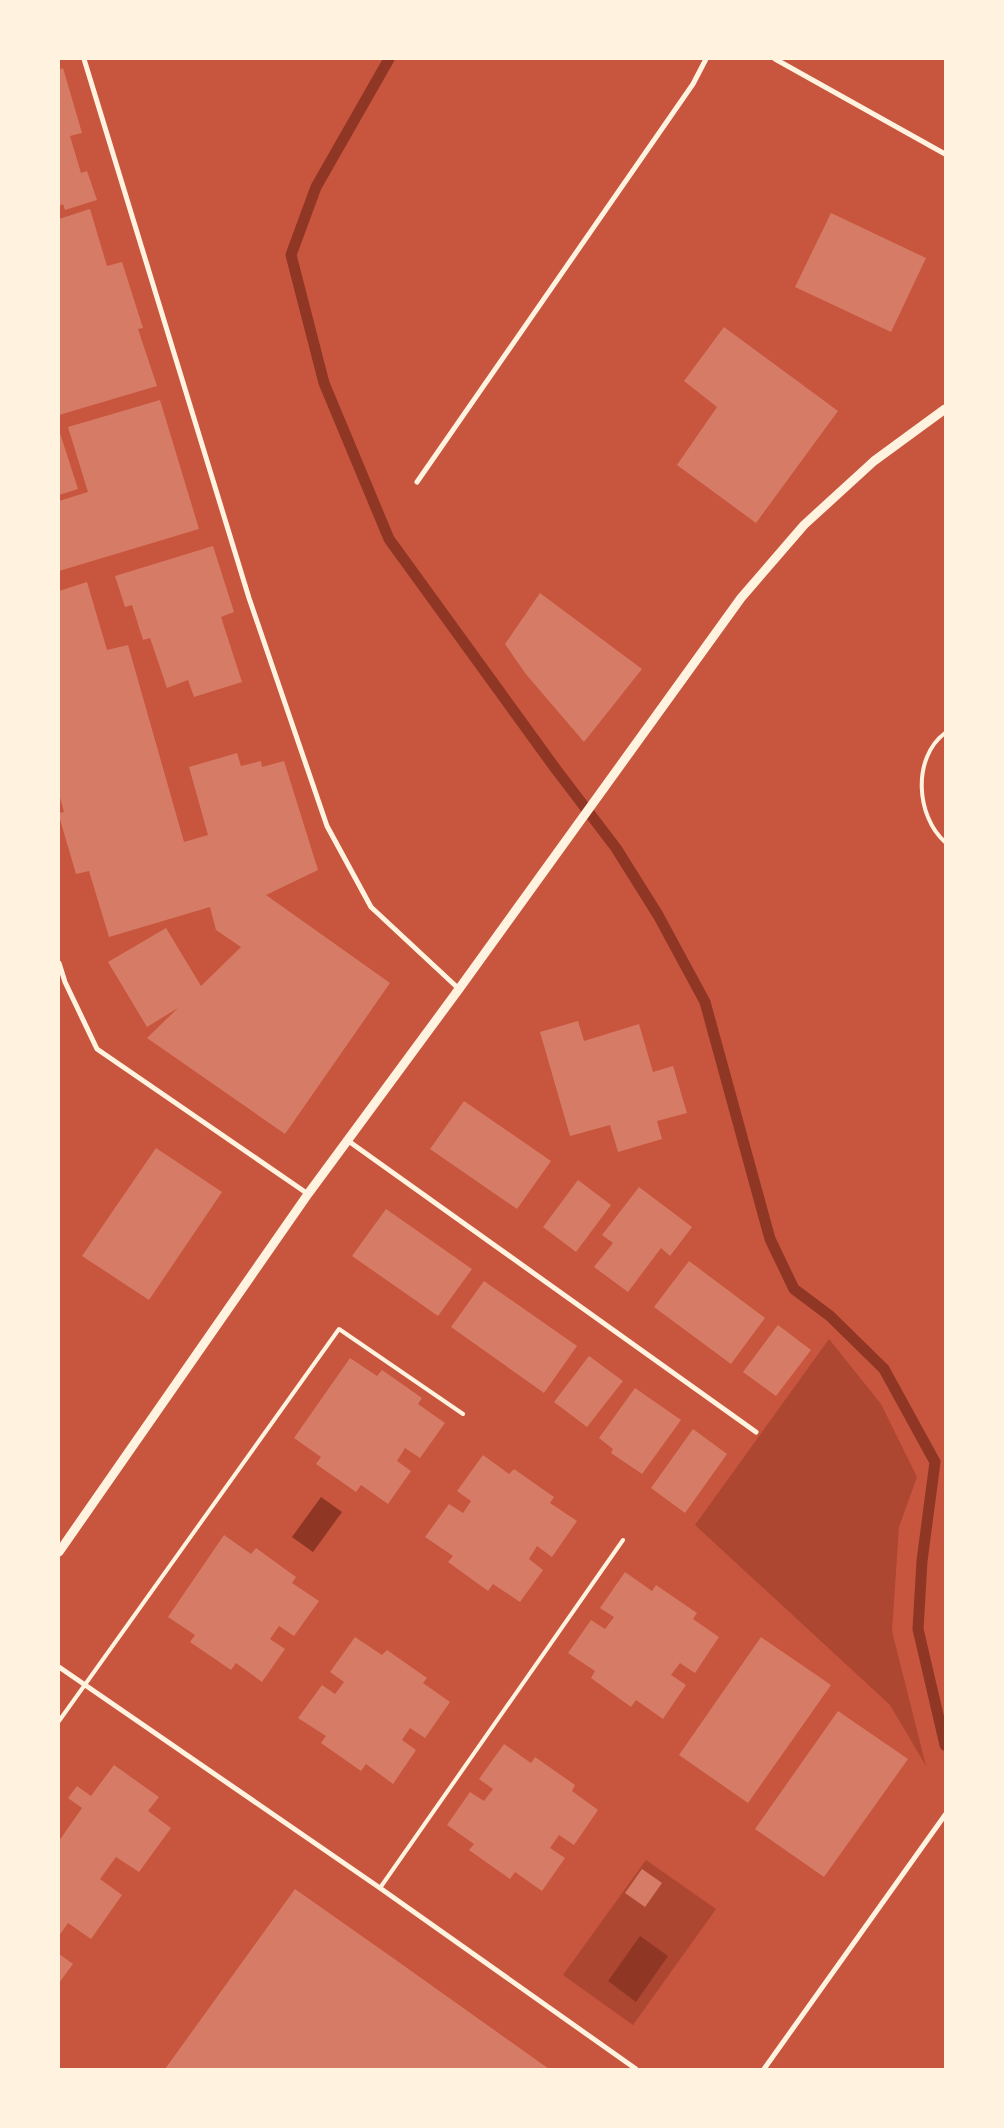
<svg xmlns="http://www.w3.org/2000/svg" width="1004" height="2128" font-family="'PT Sans',sans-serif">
	<rect width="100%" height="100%" fill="#c8553d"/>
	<g fill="#ae4732">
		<polygon points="829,1339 881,1404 917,1477 899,1527 892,1631 926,1766 890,1705 695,1525"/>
		<polygon points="646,1860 716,1909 633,2025 563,1975"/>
	</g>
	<g fill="#8f3625">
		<polygon points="321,1497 342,1512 313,1552 292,1537"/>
		<polygon points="640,1936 668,1956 636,2002 608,1981"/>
	</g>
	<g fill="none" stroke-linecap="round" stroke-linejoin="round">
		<polyline stroke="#8f3625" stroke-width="11" points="389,59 316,187 291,255 324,383 389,539 555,768 616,848 658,915 705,1002 770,1239 794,1289 830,1316 884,1369 935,1462 922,1561 918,1629 945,1745"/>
	</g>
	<g fill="#d67c66">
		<polygon points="63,68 82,133 70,136 81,173 87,171 97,200 65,210 63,204 59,206 59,70"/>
		<polygon points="90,209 107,266 122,262 143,328 138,329 157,386 59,415 59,219"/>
		<polygon points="831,213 926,258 891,332 795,287"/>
		<polygon points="724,327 838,411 756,523 677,465 717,407 684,381"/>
		<polygon points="160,400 199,529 59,571 59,501 88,492 68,427"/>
		<polygon points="59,430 78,489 59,495"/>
		<polygon points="213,546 234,612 221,617 242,682 194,697 188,680 167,688 150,638 143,640 132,605 125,607 115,576"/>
		<polygon points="87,582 107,650 128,645 184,842 208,835 189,767 237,753 241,766 261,761 262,767 284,761 318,870 266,895 390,983 285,1134 147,1038 178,1008 147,1027 108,962 166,928 201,986 241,947 216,930 210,907 109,937 89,871 76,874 59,816 59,813 64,812 59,794 59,591"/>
		<polygon points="540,593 642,669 584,742 525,673 505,644"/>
		<polygon points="578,1021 584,1041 639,1024 653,1072 673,1066 687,1113 657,1121 662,1139 618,1152 610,1125 570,1136 540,1032"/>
		<polygon points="464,1101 551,1161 517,1209 430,1149"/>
		<polygon points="156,1148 222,1192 149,1300 82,1256"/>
		<polygon points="578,1180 611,1205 576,1252 543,1227"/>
		<polygon points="639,1187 692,1227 670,1256 661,1248 628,1292 594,1267 613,1243 602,1235"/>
		<polygon points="386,1209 472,1269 438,1316 352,1256"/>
		<polygon points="689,1261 765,1318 731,1364 654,1307"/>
		<polygon points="484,1281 577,1346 544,1393 451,1327"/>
		<polygon points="778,1325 811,1350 776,1396 743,1372"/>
		<polygon points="589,1356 623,1381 587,1427 554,1402"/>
		<polygon points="350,1358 377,1376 382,1370 422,1398 418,1404 445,1423 420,1458 405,1448 397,1461 411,1471 388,1504 361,1485 356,1492 316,1464 321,1457 294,1438"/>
		<polygon points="635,1388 681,1420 642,1474 611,1453 613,1449 599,1438"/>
		<polygon points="693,1429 727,1454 685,1513 651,1488"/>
		<polygon points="483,1455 509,1474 514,1469 554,1497 550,1503 577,1521 552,1557 537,1546 529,1559 543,1570 520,1602 493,1584 488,1591 448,1562 453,1556 425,1537 449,1504 463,1513 471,1501 457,1491"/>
		<polygon points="224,1535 251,1554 256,1548 296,1577 292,1583 319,1601 294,1636 279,1626 270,1639 285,1649 262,1682 236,1663 231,1670 190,1642 195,1635 168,1617"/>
		<polygon points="625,1572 652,1591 656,1585 697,1613 693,1619 719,1637 695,1673 680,1663 671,1675 686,1685 663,1719 636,1700 631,1707 591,1678 595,1671 568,1653 591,1620 605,1629 614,1617 600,1608"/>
		<polygon points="355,1637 382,1655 387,1650 427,1678 423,1683 450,1702 425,1738 410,1728 402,1740 416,1750 393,1784 366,1764 361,1771 321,1743 326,1736 298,1718 322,1685 335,1694 344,1682 330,1672"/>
		<polygon points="761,1637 831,1685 748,1803 679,1755"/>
		<polygon points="838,1711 908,1759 824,1877 755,1829"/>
		<polygon points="504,1744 531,1763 535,1757 575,1785 572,1791 598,1810 574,1845 559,1835 550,1848 565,1858 542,1891 515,1872 510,1879 469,1850 474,1844 447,1825 470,1792 484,1801 493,1789 479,1779"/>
		<polygon points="114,1765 159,1797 148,1811 171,1828 139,1872 116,1857 100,1879 122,1895 91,1939 68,1923 59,1936 59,1841 82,1808 68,1798 77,1786 91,1796"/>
		<polygon points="642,1869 662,1883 645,1907 625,1893"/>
		<polygon points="295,1889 393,1958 549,2069 165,2069"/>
		<polygon points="59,1954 73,1964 59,1983"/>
	</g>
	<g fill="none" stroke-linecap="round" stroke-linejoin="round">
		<g stroke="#fff3e0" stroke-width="4">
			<path d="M945 733C912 758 916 816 945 842"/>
			<polyline points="59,1721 339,1329 463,1414"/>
			<polyline points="380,1888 623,1540"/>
		</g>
		<g stroke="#fff3e0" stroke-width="5">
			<polyline points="84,59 249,598 327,826 371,907 459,989"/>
			<polyline points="775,59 945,154"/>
			<polyline points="417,482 693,84 706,59"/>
			<polyline points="59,963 65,982 97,1049 308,1194"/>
			<polyline points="347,1140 756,1432"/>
			<polyline points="59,1667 380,1888 636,2069"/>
			<polyline points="764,2069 945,1815"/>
		</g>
		<polyline stroke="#fff3e0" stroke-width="9" points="59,1552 308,1194 459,989 741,598 804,525 874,461 945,409"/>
	</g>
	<rect width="1004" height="2128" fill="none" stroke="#fff3e0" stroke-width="120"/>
</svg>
